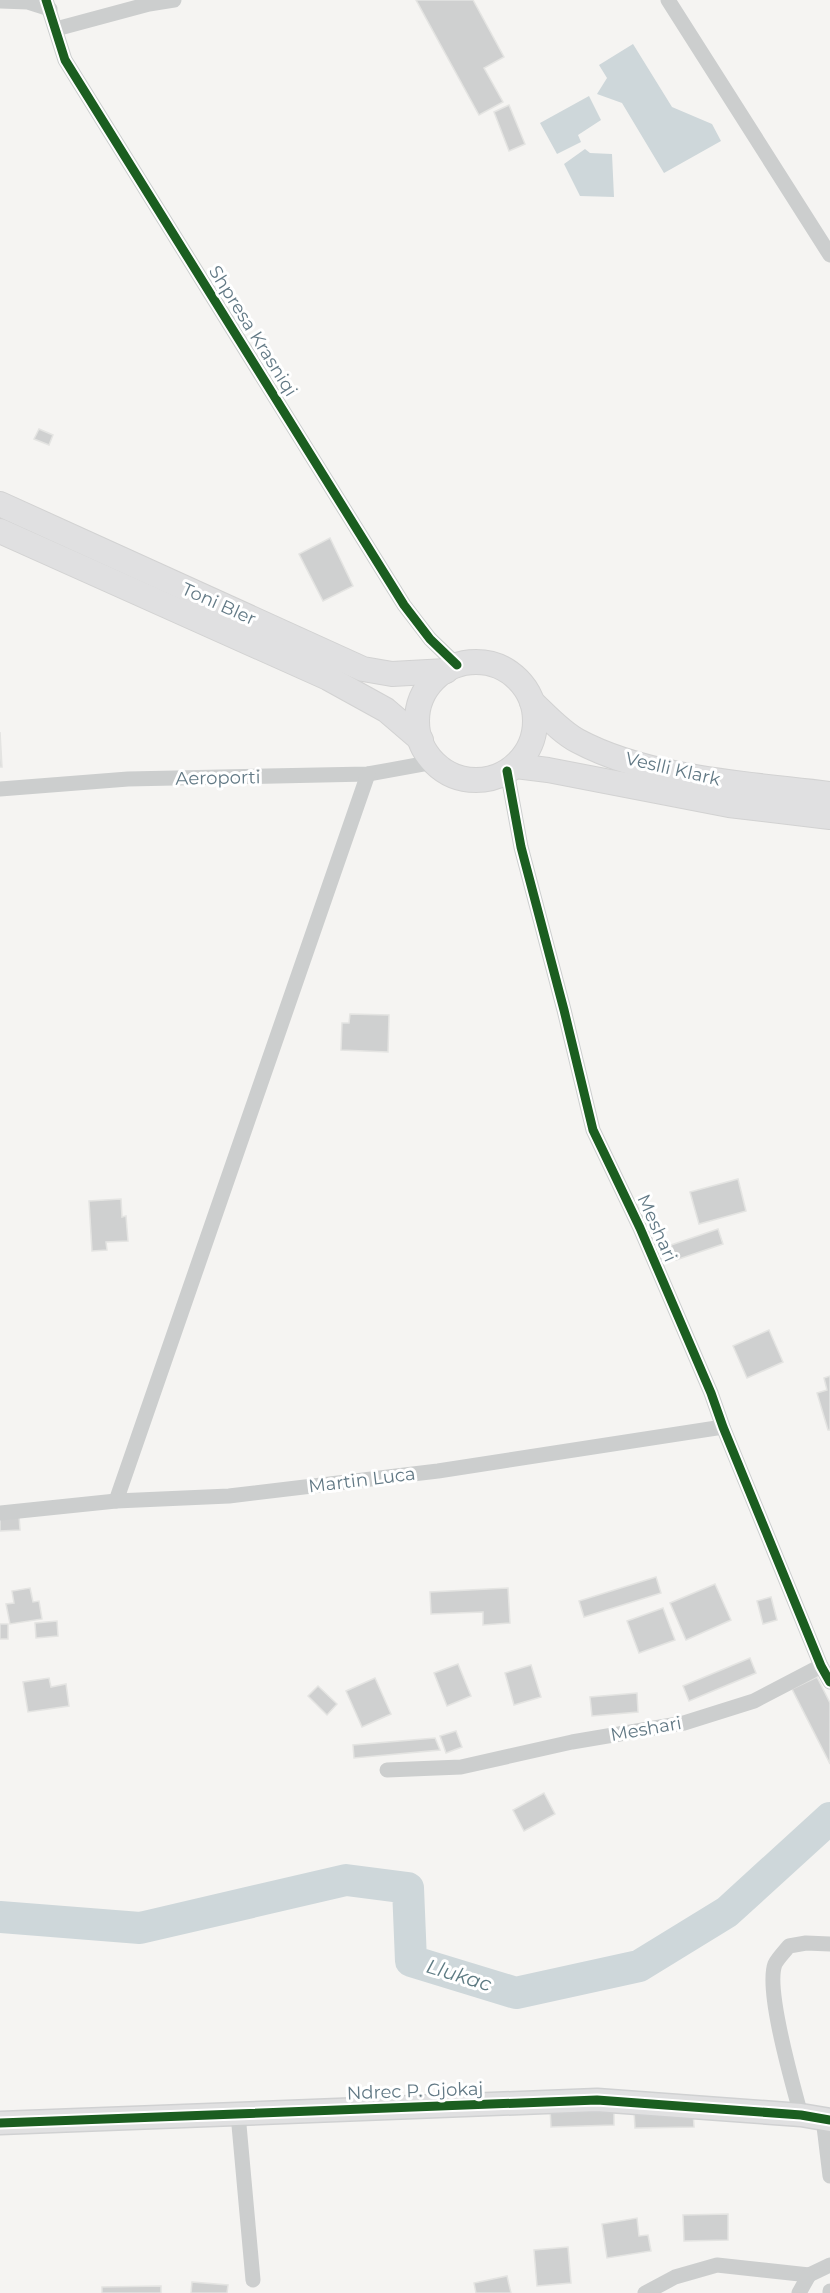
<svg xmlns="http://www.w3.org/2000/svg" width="830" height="2293" font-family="Montserrat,sans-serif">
	<rect width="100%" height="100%" fill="#f5f4f2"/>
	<g fill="#ced7da">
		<polygon points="633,44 672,107 712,124 721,141 664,173 622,103 597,94 607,78 599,65"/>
		<polygon points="589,96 601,120 578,135 581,142 557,154 540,123"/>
		<polygon points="585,149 590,153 612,154 614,197 580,196 564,164"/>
	</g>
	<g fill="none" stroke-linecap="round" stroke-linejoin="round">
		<polyline stroke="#ced7da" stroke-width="32" points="0,1917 140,1928 346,1880 408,1888 411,1961 516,1993 639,1966 727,1912 830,1818"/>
	</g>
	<g fill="#cfd0d0" stroke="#e4e4e2" stroke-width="1.5">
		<polygon points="416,0 473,0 504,57 484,68 503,102 479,115"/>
		<polygon points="509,105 525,144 509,151 494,112"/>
		<polygon points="39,429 53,435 49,445 34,439"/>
		<polygon points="330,538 353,586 323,601 299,554"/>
		<polygon points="0,732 2,767 0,767"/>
		<polygon points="350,1014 389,1015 388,1052 341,1050 342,1023 349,1023"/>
		<polygon points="738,1179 746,1211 699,1224 690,1192"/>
		<polygon points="121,1199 122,1217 126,1216 128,1241 106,1242 107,1250 92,1251 89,1201"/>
		<polygon points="718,1229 723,1244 676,1260 671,1245"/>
		<polygon points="769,1330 783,1362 747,1378 733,1346"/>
		<polygon points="830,1376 830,1430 828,1430 817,1393 827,1390 824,1378"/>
		<polygon points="19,1515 20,1530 0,1531 0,1517"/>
		<polygon points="656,1577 661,1593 584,1617 579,1601"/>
		<polygon points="715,1584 731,1620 686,1640 670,1603"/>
		<polygon points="30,1588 33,1602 39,1601 42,1619 10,1624 6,1604 14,1603 12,1591"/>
		<polygon points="508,1588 510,1623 483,1625 483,1612 431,1614 430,1592"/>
		<polygon points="771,1597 777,1620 763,1624 757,1601"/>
		<polygon points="663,1608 675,1640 639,1653 627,1621"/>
		<polygon points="57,1621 58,1636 36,1638 35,1623"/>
		<rect x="0" y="1624" width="8" height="15"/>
		<polygon points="750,1658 756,1673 689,1701 683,1686"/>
		<polygon points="458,1664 471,1696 447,1706 434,1673"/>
		<polygon points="531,1665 541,1697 514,1705 505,1673"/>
		<polygon points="817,1677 830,1703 830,1764 792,1689"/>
		<polygon points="49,1678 51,1687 66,1684 69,1706 28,1712 23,1682"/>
		<polygon points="375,1678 391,1714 362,1727 346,1691"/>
		<polygon points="318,1686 337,1704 327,1715 308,1696"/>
		<polygon points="637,1693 638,1712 592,1716 590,1697"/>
		<polygon points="456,1731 462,1747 446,1753 440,1736"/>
		<polygon points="435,1738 440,1750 354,1758 353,1745"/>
		<polygon points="544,1793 555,1814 524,1831 513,1810"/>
		<polygon points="614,2106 614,2125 551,2127 550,2108"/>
		<polygon points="693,2110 694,2127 635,2128 634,2111"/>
		<polygon points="728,2214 728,2240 684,2241 683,2215"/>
		<polygon points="637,2218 639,2236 648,2235 651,2251 607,2258 602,2224"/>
		<polygon points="568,2247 571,2283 537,2286 534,2250"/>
		<polygon points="507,2276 511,2293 476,2293 474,2283"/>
		<polygon points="192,2282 228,2285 227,2293 191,2293"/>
		<polygon points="161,2286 161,2293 102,2293 102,2287"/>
	</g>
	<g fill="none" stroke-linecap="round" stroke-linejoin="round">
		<defs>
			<polyline id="secondary" points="0,2123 597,2100 801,2115 830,2120"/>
			<g id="primary">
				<polyline points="0,504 363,669 392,674 446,671"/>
				<polyline points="0,531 328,678 386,710 421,740"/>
				<circle cx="476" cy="721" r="59"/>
				<path d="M532 702C546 715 561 732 578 741 649 779 750 784 830 794"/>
				<polyline points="516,766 548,770 729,805 830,817"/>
			</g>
		</defs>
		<use href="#secondary" stroke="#d0d1d2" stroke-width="25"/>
		<use href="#primary" stroke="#d2d2d2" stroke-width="26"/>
		<g stroke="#cccece" stroke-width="15">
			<polyline points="46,0 65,60 404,605 430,639 457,665"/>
			<polyline points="668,0 830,255"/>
			<polyline points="0,1 28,2 50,9"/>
			<polyline points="56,29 149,4 174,0"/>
			<polyline points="507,771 521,847 564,1010 593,1130 640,1228 711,1393 723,1427 821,1666 830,1682"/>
			<polyline points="0,789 128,779 368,774 434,762"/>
			<polyline points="116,1501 368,774"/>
			<polyline points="0,1513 116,1501 229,1496 438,1471 723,1427"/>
			<polyline points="387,1770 461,1767 572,1742 684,1723 754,1701 821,1666"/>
			<polyline points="238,2114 253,2280"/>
			<path d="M801 2115C793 2085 765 1990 775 1964 778 1958 785 1951 789 1946L806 1943 830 1944"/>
			<polyline points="823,2118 830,2176"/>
			<polyline points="645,2293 675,2277 717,2265 809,2275 830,2265"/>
			<polyline points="799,2293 809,2275"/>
			<polyline points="830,2293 830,2291"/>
		</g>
		<use href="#secondary" stroke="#e0e0e1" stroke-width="22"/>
		<use href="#primary" stroke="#e0e0e1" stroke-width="24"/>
		<defs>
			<g id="cycleway">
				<polyline points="46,0 65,60 404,605 430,639 457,665"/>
				<polyline points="507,771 521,847 564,1010 593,1130 640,1228 711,1393 723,1427 821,1666 830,1682"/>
				<polyline points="0,2123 597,2100 801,2115 830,2120"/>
			</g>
		</defs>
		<use href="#cycleway" stroke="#fff" stroke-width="13"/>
		<use href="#cycleway" stroke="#1b5e20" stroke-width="9"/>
	</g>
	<g text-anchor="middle" stroke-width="6" stroke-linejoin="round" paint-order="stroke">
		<g font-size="18" fill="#627985" stroke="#fff">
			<text transform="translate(253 331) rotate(58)" y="6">Shpresa Krasniqi</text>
			<text transform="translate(219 604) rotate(24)" y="6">Toni Bler</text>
			<text transform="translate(673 769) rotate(13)" y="6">Veslli Klark</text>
			<text transform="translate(218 778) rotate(-1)" y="6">Aeroporti</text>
			<text transform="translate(657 1228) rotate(66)" y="6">Meshari</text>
			<text transform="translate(362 1480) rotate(-7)" y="6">Martin Luca</text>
			<text transform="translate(646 1729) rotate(-10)" y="6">Meshari</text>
			<text transform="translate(415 2091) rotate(-2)" y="6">Ndrec P. Gjokaj</text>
		</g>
		<g font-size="20" font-style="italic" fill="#5e7b83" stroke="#fff">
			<text transform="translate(459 1975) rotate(17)" y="7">Llukac</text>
		</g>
	</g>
</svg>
